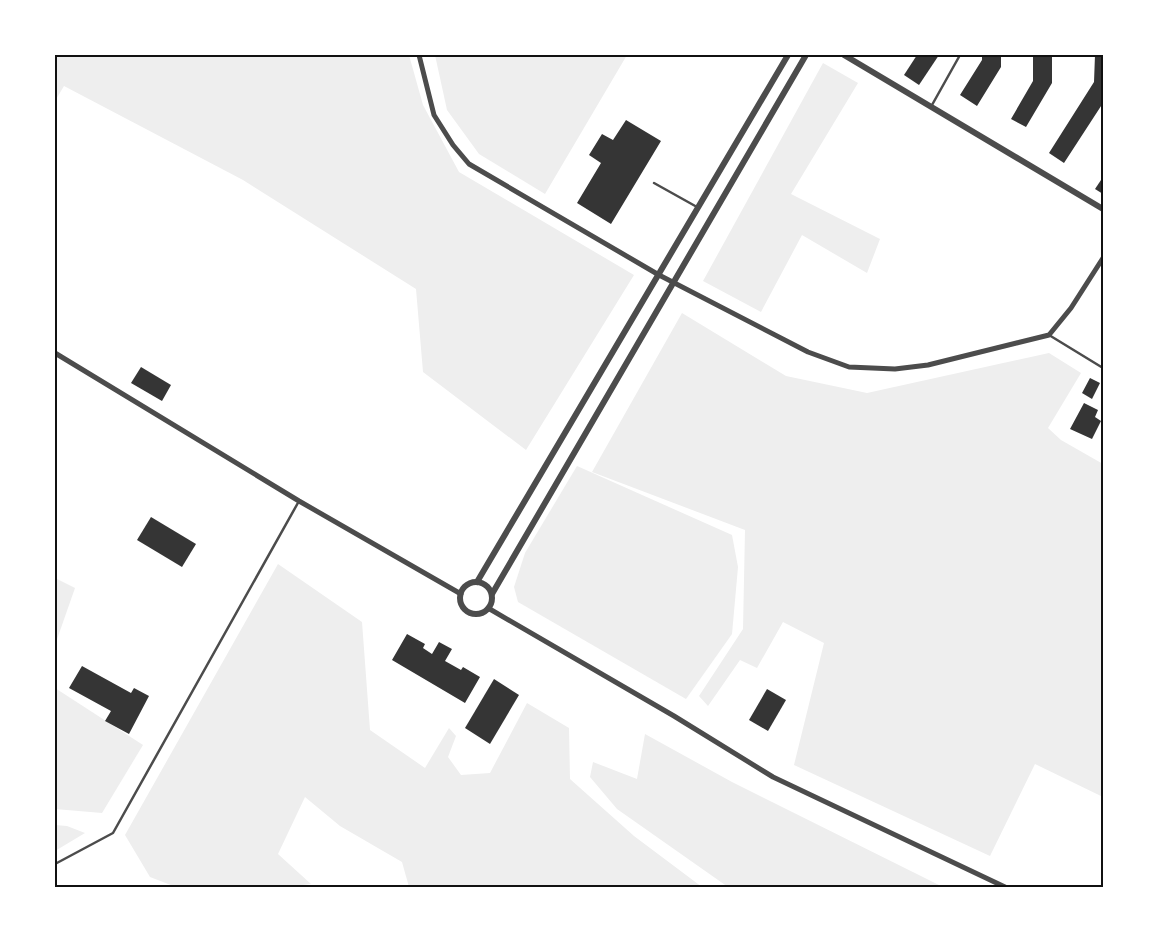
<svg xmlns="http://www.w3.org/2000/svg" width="1158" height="942" font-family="'DM Sans',sans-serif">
	<rect width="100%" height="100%" fill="#fff"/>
	<g fill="#eee">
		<polygon points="55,55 409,55 423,105 459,172 634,275 526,450 423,372 416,289 243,180 64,86 55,101"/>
		<polygon points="435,55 627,55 545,194 479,154 447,110"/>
		<polygon points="823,63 858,83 791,194 880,239 867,273 802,235 761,312 703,281"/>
		<polygon points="682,313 786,376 867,393 1049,353 1081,373 1048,428 1061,440 1103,464 1103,797 1035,764 990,856 794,765 824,643 783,622 757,668 740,660 708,706 699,696 743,629 745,530 592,472"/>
		<polygon points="577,466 732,535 738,567 732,634 686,699 518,602 514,587 525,553"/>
		<polygon points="278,564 362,622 370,730 425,768 449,728 456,736 448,757 461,775 490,773 527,703 569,728 570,779 634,836 702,887 409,887 402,862 340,826 305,797 278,854 311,884 287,887 176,887 150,877 125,835"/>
		<polygon points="55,578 75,588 55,645"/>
		<polygon points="55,688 143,745 102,813 55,809"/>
		<polygon points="645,734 732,782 943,887 728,887 617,809 590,777 593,762 637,779"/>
		<polygon points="55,825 67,826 85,833 55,851"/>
	</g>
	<g fill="#353535">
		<polygon points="917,55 939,55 919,85 904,75"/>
		<polygon points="982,55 1001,55 1001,67 977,106 960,95 982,60"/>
		<polygon points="1033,55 1052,55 1052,83 1026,127 1011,119 1033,81"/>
		<polygon points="1095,55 1103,55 1103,103 1064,163 1049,153 1094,82"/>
		<polygon points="626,120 661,141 611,224 577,203 601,163 589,155 602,134 613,140"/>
		<polygon points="1103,177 1103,194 1095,189"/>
		<polygon points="141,367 171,385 162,401 131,383"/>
		<polygon points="1090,378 1100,383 1092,399 1082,393"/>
		<polygon points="1084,403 1098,410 1095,417 1101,421 1092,439 1070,429"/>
		<polygon points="151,517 196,544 182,567 137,540"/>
		<polygon points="407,634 425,644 423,648 432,654 439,642 452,649 445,661 461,670 463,667 480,677 465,703 392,660"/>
		<polygon points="82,666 131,693 134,688 149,696 129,734 105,721 111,711 69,688"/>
		<polygon points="494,679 519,695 490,744 465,728"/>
		<polygon points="767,689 786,700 768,731 749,720"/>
	</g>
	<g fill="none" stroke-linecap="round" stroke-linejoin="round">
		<g stroke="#4c4c4c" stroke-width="2.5">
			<polyline points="932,105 960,55"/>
			<polyline points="654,183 697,207"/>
			<polyline points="1049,335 1103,368"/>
			<polyline points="55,864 113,833 299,501"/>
		</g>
		<g stroke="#4c4c4c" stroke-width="5">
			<polyline points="419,55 434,115 453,145 469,164 659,275 808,352 849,367 895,369 928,365 1049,335 1071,308 1103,258"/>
			<polyline points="55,353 299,501 461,594"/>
			<polyline points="488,608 674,716 773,777 1005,887"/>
		</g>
		<g stroke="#4c4c4c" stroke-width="6">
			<polyline points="844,55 1103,209"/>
			<polyline points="477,582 788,55"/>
			<circle cx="476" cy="598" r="16"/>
			<polyline points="492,594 806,55"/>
		</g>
	</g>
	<rect width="1158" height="942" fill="none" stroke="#ffffff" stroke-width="112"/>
	<rect x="56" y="56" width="1046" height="830" fill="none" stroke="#111" stroke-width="2"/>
</svg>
